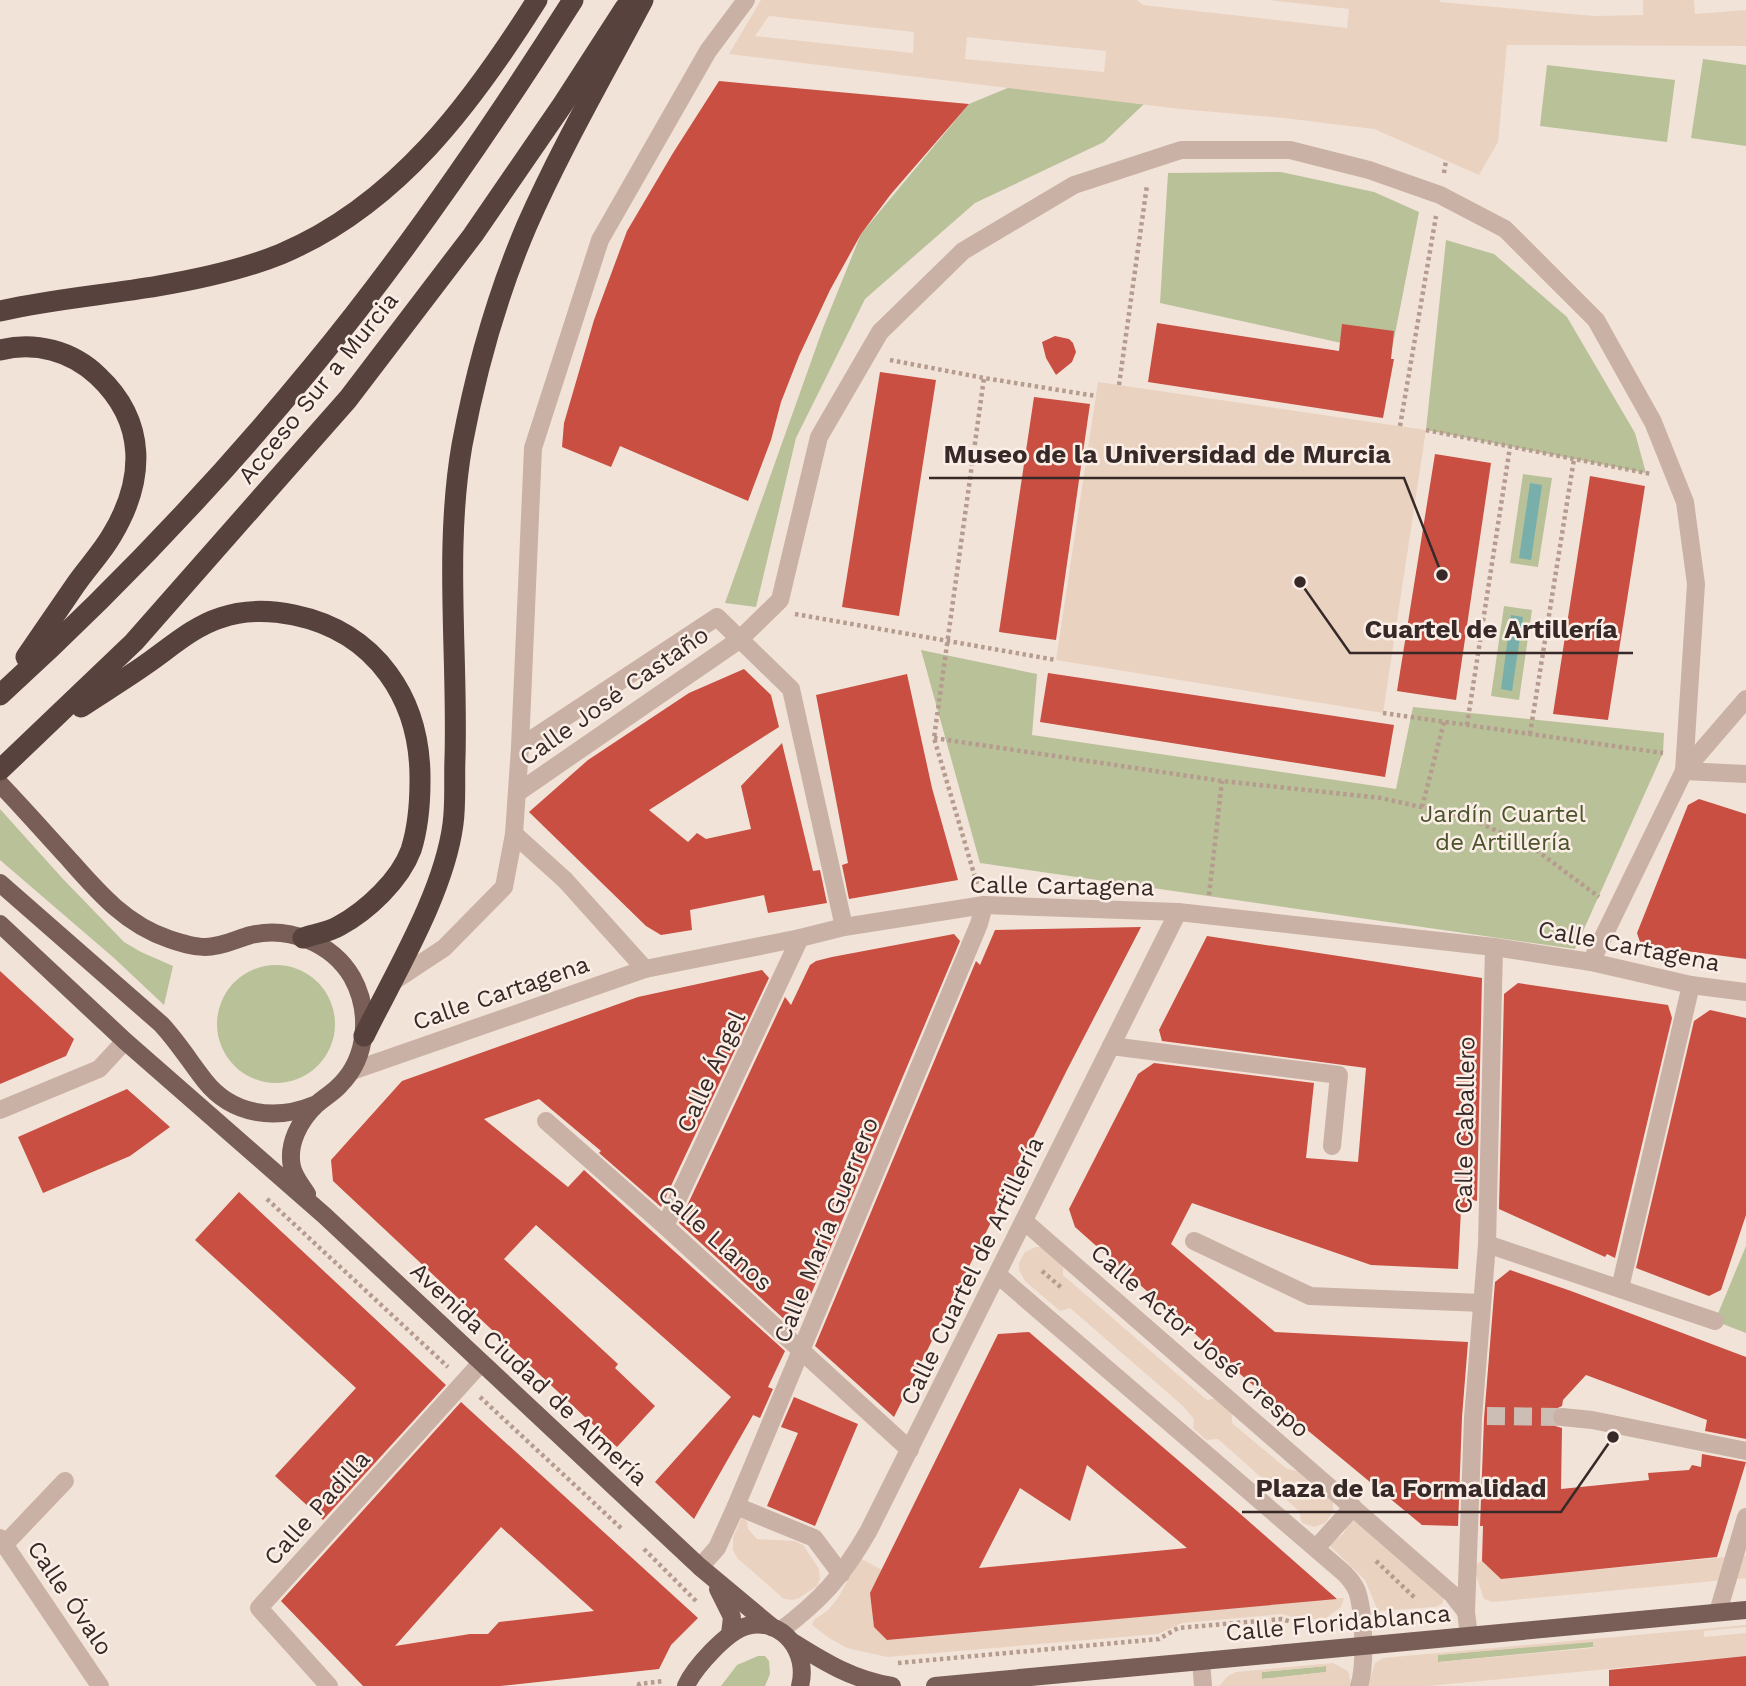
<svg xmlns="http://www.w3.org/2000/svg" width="1746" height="1686" font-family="'Work Sans',sans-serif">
	<rect width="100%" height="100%" fill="#f2e3d9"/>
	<g fill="#b9c199">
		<polygon points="1703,59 1746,65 1746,146 1691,138"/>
		<polygon points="1547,65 1675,80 1667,142 1540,126"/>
		<polygon points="1010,87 1144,104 1104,142 975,203 865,299 796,438 756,607 725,603 823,328 861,234 969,104"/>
		<polygon points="1281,172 1374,192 1419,212 1391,354 1160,303 1168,173"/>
		<polygon points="1446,240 1494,254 1567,317 1635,433 1646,473 1426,430"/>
		<polygon points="1523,474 1552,478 1538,567 1510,563"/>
		<polygon points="1504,606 1532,610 1519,700 1491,696"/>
		<polygon points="921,650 1037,674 1032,735 1396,789 1413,707 1664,733 1663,753 1575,949 980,863"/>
		<polygon points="0,809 63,879 124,942 141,952 173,966 164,1005 114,958 0,860"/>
		<circle cx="276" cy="1024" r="59"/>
		<polygon points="1746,1246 1746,1333 1715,1321"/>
		<polygon points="1593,1641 1593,1647 1438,1662 1437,1655"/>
		<polygon points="758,1656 765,1656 769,1661 770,1674 765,1686 721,1686 737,1665"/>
		<polygon points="1326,1666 1327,1672 1262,1679 1261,1672"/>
	</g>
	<g fill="#ead2c0" fill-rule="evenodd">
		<path d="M761 0H1137L1143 5 1347 28 1349 9 1268 0H1440V2L1594 16 1643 15V0H1694L1695 14 1746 10V46L1507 45 1498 142 1479 175 1374 129 1284 118 1180 109 729 54ZM769 16 914 32 913 53 755 36ZM967 37 1106 51 1104 72 965 59Z"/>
		<polygon points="1098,382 1426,430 1383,713 1056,660"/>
		<polygon points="1036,1247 1041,1247 1063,1264 1063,1275 1207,1400 1218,1398 1232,1409 1232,1423 1287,1469 1302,1472 1333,1500 1333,1512 1325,1523 1314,1527 1302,1523 1299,1511 1218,1439 1206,1440 1193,1428 1194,1419 1183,1406 1070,1308 1060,1311 1025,1281 1019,1270 1019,1263 1025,1252"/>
		<polygon points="741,1518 747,1521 748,1529 757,1539 795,1541 803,1545 819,1569 820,1579 817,1586 799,1598 793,1600 784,1599 737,1558 733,1550 733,1538"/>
		<polygon points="1352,1518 1444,1597 1442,1604 1435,1607 1378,1611 1365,1580 1329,1545 1343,1534"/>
		<polygon points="1746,1555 1746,1578 1493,1602 1484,1599 1473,1566 1482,1561 1501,1579"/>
		<polygon points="860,1558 882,1570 874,1627 887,1640 1344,1598 1341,1607 1326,1618 1303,1620 1282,1614 1182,1623 1158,1634 887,1657 847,1648 829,1638 812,1625 814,1620 828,1610 838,1598"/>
		<path d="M1746 1625V1627L1704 1631V1637L1746 1633V1656L1427 1686H1368L1375 1663 1383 1658ZM1593 1642V1648L1438 1662V1655Z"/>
		<path d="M1333 1663 1348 1671 1350 1678V1686H1219L1228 1676 1236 1672ZM1326 1666V1672L1262 1679V1672Z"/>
	</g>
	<g fill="#78afaa">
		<polygon points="1530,483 1542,485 1531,560 1519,558"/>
		<polygon points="1511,615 1523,617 1512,691 1501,689"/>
	</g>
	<g fill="#c84f41" fill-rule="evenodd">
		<polygon points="719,81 969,104 891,194 861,234 830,290 799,356 781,402 771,440 748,501 620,446 611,467 562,447 564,423 594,320 627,231 673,153"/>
		<polygon points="1157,323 1339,351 1342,324 1394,331 1391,359 1394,359 1383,418 1148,382"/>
		<polygon points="1055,336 1069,339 1073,343 1076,352 1072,362 1056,375 1046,358 1042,342"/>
		<polygon points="880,372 936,380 899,616 842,607"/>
		<polygon points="1034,397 1090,404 1056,640 999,632"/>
		<polygon points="1435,454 1491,463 1456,700 1397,691"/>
		<polygon points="1590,476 1645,486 1608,720 1553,714"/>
		<polygon points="744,669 771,695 779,727 649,810 688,842 697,833 706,839 751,829 741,786 782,743 813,871 820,870 827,903 768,913 764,895 690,910 692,930 661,935 646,926 529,812 588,760 689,693"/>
		<polygon points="1048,673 1394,725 1385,777 1040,722"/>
		<polygon points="907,674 932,788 958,880 849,899 842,865 848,863 816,695"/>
		<polygon points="1699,799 1746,814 1746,959 1641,945 1637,933 1688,805"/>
		<polygon points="1141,927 1067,1070 894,1417 815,1346 976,961 980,965 995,930"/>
		<polygon points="954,934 960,941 796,1330 679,1223 785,997 791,1005 810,965 816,961 832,957"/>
		<polygon points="1207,936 1482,978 1477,1201 1473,1200 1473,1210 1461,1209 1458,1269 1371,1265 1192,1203 1171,1244 1275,1332 1468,1342 1462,1417 1458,1526 1422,1525 1248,1381 1075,1227 1069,1209 1138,1074 1154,1063 1314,1083 1306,1158 1358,1162 1366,1068 1162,1041 1159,1030"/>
		<polygon points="762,970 769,978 661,1207 599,1153 601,1151 539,1099 484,1119 568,1187 584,1170 785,1351 768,1387 773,1389 760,1418 753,1415 694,1519 655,1482 731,1397 536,1225 504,1259 618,1364 615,1368 655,1406 617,1447 333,1181 331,1160 402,1081 638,997"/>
		<polygon points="0,971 74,1039 66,1056 0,1084"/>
		<polygon points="1518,983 1668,1005 1672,1018 1615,1258 1607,1254 1605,1257 1499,1209 1504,994"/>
		<polygon points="1710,1010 1746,1018 1746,1215 1721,1290 1709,1296 1636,1268 1694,1021"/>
		<polygon points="127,1089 170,1127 130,1156 43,1193 18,1137"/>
		<polygon points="239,1192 446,1385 323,1520 275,1476 356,1388 195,1240"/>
		<polygon points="1510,1270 1571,1291 1746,1357 1746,1439 1705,1431 1707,1420 1586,1375 1563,1400 1562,1406 1553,1410 1551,1415 1555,1426 1562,1428 1561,1489 1649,1480 1648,1473 1689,1470 1692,1465 1701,1467 1702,1454 1746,1462 1717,1557 1501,1579 1482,1561 1483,1526 1480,1526 1484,1419 1495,1282"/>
		<path d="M1029 1332 1237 1511 1337 1599 887 1640 874 1627 870 1593 998 1334ZM1087 1465 1187 1548 979 1568 1020 1488 1070 1521Z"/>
		<polygon points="794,1397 858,1424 815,1526 767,1506 798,1433 781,1427"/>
		<path d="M461 1402 698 1618 671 1645 659 1669 500 1686H363L281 1601ZM501 1527 594 1611 499 1622 488 1634H470L395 1646Z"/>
		<polygon points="1746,1656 1746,1686 1609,1686 1609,1670"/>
	</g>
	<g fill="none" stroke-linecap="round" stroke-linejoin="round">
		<polyline stroke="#ccbeb5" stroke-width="18" stroke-dasharray="18 9" stroke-linecap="butt" points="1487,1416 1562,1417"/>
		<g stroke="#b69b8f" stroke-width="4.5" stroke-dasharray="3.5 3.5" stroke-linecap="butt">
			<polyline points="1444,173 1446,160"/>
			<polyline points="890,360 984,378 1096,396"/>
			<polyline points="1119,385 1147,185"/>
			<polyline points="1400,426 1436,216"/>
			<polyline points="1426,430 1651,474"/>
			<polyline points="795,614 1056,660"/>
			<polyline points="1383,713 1663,753"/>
			<polyline points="1467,725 1510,447"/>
			<polyline points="1530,734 1574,459"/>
			<polyline points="934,738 1222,781 1381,798 1469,818 1532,847 1599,897"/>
			<polyline points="1422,807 1444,722"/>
			<polyline points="977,884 934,738 984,378"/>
			<polyline points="1209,895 1222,781"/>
			<polyline points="267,1199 448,1367"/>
			<polyline points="1042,1271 1063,1289"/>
			<polyline points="480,1397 622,1529"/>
			<polyline points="644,1549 697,1602"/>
			<polyline points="1376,1561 1415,1598"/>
			<polyline points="898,1663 1159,1639 1178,1628 1282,1619 1307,1627"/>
			<polyline points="639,1686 639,1684 664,1681"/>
		</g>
		<g stroke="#cab1a5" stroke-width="18">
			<polyline points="520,747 717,617 791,689 844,927"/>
			<polyline points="1684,771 1746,774"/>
			<polyline points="517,793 739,640 780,600 819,437 880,332 963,251 1074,185 1181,150 1290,150 1369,170 1440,195 1505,229 1596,320 1653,422 1685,502 1696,584 1684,771"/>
			<polyline points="514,834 565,880 645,969"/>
			<polyline points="1591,962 1684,771 1746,699"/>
			<polyline points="391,983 444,948 504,887 514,834 520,747 533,448 600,240 708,51 746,0"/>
			<polyline points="1111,1046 1339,1075 1332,1146"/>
			<polyline points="352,1071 645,969 800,938 844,927 984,905 1178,912 1494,947 1591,962 1691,985 1746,992"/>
			<polyline points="0,1110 99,1069 125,1041"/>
			<polyline points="546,1121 665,1226 910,1450"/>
			<polyline points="1024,1221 1452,1594 1466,1612"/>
			<polyline points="665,1226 800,938"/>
			<polyline points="1194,1241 1310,1296 1482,1303"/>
			<polyline points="1487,1244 1715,1321"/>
			<path d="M998 1275 1344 1573C1349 1578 1354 1584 1357 1591 1364 1612 1366 1666 1359 1686"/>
			<polyline points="1620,1288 1691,985"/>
			<polyline points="1562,1417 1592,1420 1746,1451"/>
			<polyline points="736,1506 814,1538 841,1574"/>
			<polyline points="0,1538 100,1686"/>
			<polyline points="5,1544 65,1481"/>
			<polyline points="1317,1547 1353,1507"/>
			<polyline points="700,1567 717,1548 736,1506 979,924 984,905"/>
			<polyline points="1718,1612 1746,1517"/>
			<path d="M780 1631C821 1600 842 1577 868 1532L1178 912"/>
			<polyline points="1469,1636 1466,1612 1473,1418 1487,1244 1494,947"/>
			<polyline points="1201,1661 1203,1686"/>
			<polyline points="329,1686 259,1608 481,1363"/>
		</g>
		<g stroke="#785e57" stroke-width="18">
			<path d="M0 784C23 808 45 833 68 858 98 892 125 924 169 939 181 943 193 947 205 947 222 947 236 939 251 935 289 926 332 943 352 977 371 1011 368 1057 340 1085 333 1093 323 1098 316 1105 300 1120 287 1144 292 1167 294 1177 302 1186 307 1194"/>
			<path d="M0 883 161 1024C178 1042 190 1062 205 1081 232 1115 275 1121 314 1105"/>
			<polyline points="0,924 125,1041 325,1216 700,1567 772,1627"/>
			<polyline points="718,1589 732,1617 730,1634"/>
			<path d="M794 1643C826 1663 854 1680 892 1686"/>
			<path d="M686 1686C694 1668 727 1631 747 1626 783 1617 809 1653 800 1686"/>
			<polyline points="935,1686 1746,1610"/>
		</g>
		<g stroke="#57423d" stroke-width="21">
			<path d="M0 311C52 299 105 295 158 286 199 279 242 270 281 254 397 205 472 103 537 0"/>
			<path d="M0 350C35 341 72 351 98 376 147 422 145 480 112 535 101 554 86 569 74 587 58 610 42 634 26 657"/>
			<path d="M0 695C112 593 217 483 313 366 408 251 493 126 573 0"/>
			<path d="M81 707C105 691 130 676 152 660 173 645 195 626 220 618 243 610 270 610 294 615 376 632 421 699 420 781 420 804 418 828 411 850 400 880 367 911 339 926 329 932 315 934 303 938"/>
			<polyline points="0,770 134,642 348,399 473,235 563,104 625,8"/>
			<path d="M364 1036C395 973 444 893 453 824 456 802 454 779 455 758 458 654 444 549 462 445 476 370 497 295 527 225 561 148 604 74 643 0"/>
		</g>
	</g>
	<g text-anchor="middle" stroke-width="5" stroke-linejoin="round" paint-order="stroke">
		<g font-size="24" fill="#362927" stroke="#faeee6">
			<text transform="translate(318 388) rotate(-51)" y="8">Acceso Sur a Murcia</text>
			<text transform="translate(614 696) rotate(-35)" y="8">Calle José Castaño</text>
			<text transform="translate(1062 886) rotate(1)" y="8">Calle Cartagena</text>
			<text transform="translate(1629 946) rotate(11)" y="8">Calle Cartagena</text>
			<text transform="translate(501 993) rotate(-19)" y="8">Calle Cartagena</text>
			<text transform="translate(711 1072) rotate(-65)" y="8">Calle Ángel</text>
			<text transform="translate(1465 1125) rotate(-89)" y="8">Calle Caballero</text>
			<text transform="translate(826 1230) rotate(-68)" y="8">Calle María Guerrero</text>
			<text transform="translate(715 1238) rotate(42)" y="8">Calle Llanos</text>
			<text transform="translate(972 1271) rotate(-64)" y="8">Calle Cuartel de Artillería</text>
			<text transform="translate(1200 1341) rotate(41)" y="8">Calle Actor José Crespo</text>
			<text transform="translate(529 1374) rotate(43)" y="8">Avenida Ciudad de Almería</text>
			<text transform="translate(317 1508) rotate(-48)" y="8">Calle Padilla</text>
			<text transform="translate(70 1598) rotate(56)" y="8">Calle Óvalo</text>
			<text transform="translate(1338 1623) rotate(-5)" y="8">Calle Floridablanca</text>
		</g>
		<g font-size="24" fill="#4a542a" stroke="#faeee6">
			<text x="1503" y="822">Jardín Cuartel<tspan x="1503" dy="28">de Artillería</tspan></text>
		</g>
	</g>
	<path fill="none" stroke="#362927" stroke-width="2.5" d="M1442 575L1404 478H929M1300 582L1350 653H1633M1613 1437L1561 1512H1242"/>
	<g fill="#362927" stroke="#faeee6" stroke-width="2.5">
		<circle cx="1442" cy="575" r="7"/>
		<circle cx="1300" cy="582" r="7"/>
		<circle cx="1613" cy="1437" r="7"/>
	</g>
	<g font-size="26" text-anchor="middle" font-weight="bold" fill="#362927" stroke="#faeee6" stroke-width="5" stroke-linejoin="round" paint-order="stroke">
		<text x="1167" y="463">Museo de la Universidad de Murcia</text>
		<text x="1491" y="638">Cuartel de Artillería</text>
		<text x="1401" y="1497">Plaza de la Formalidad</text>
	</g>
</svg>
